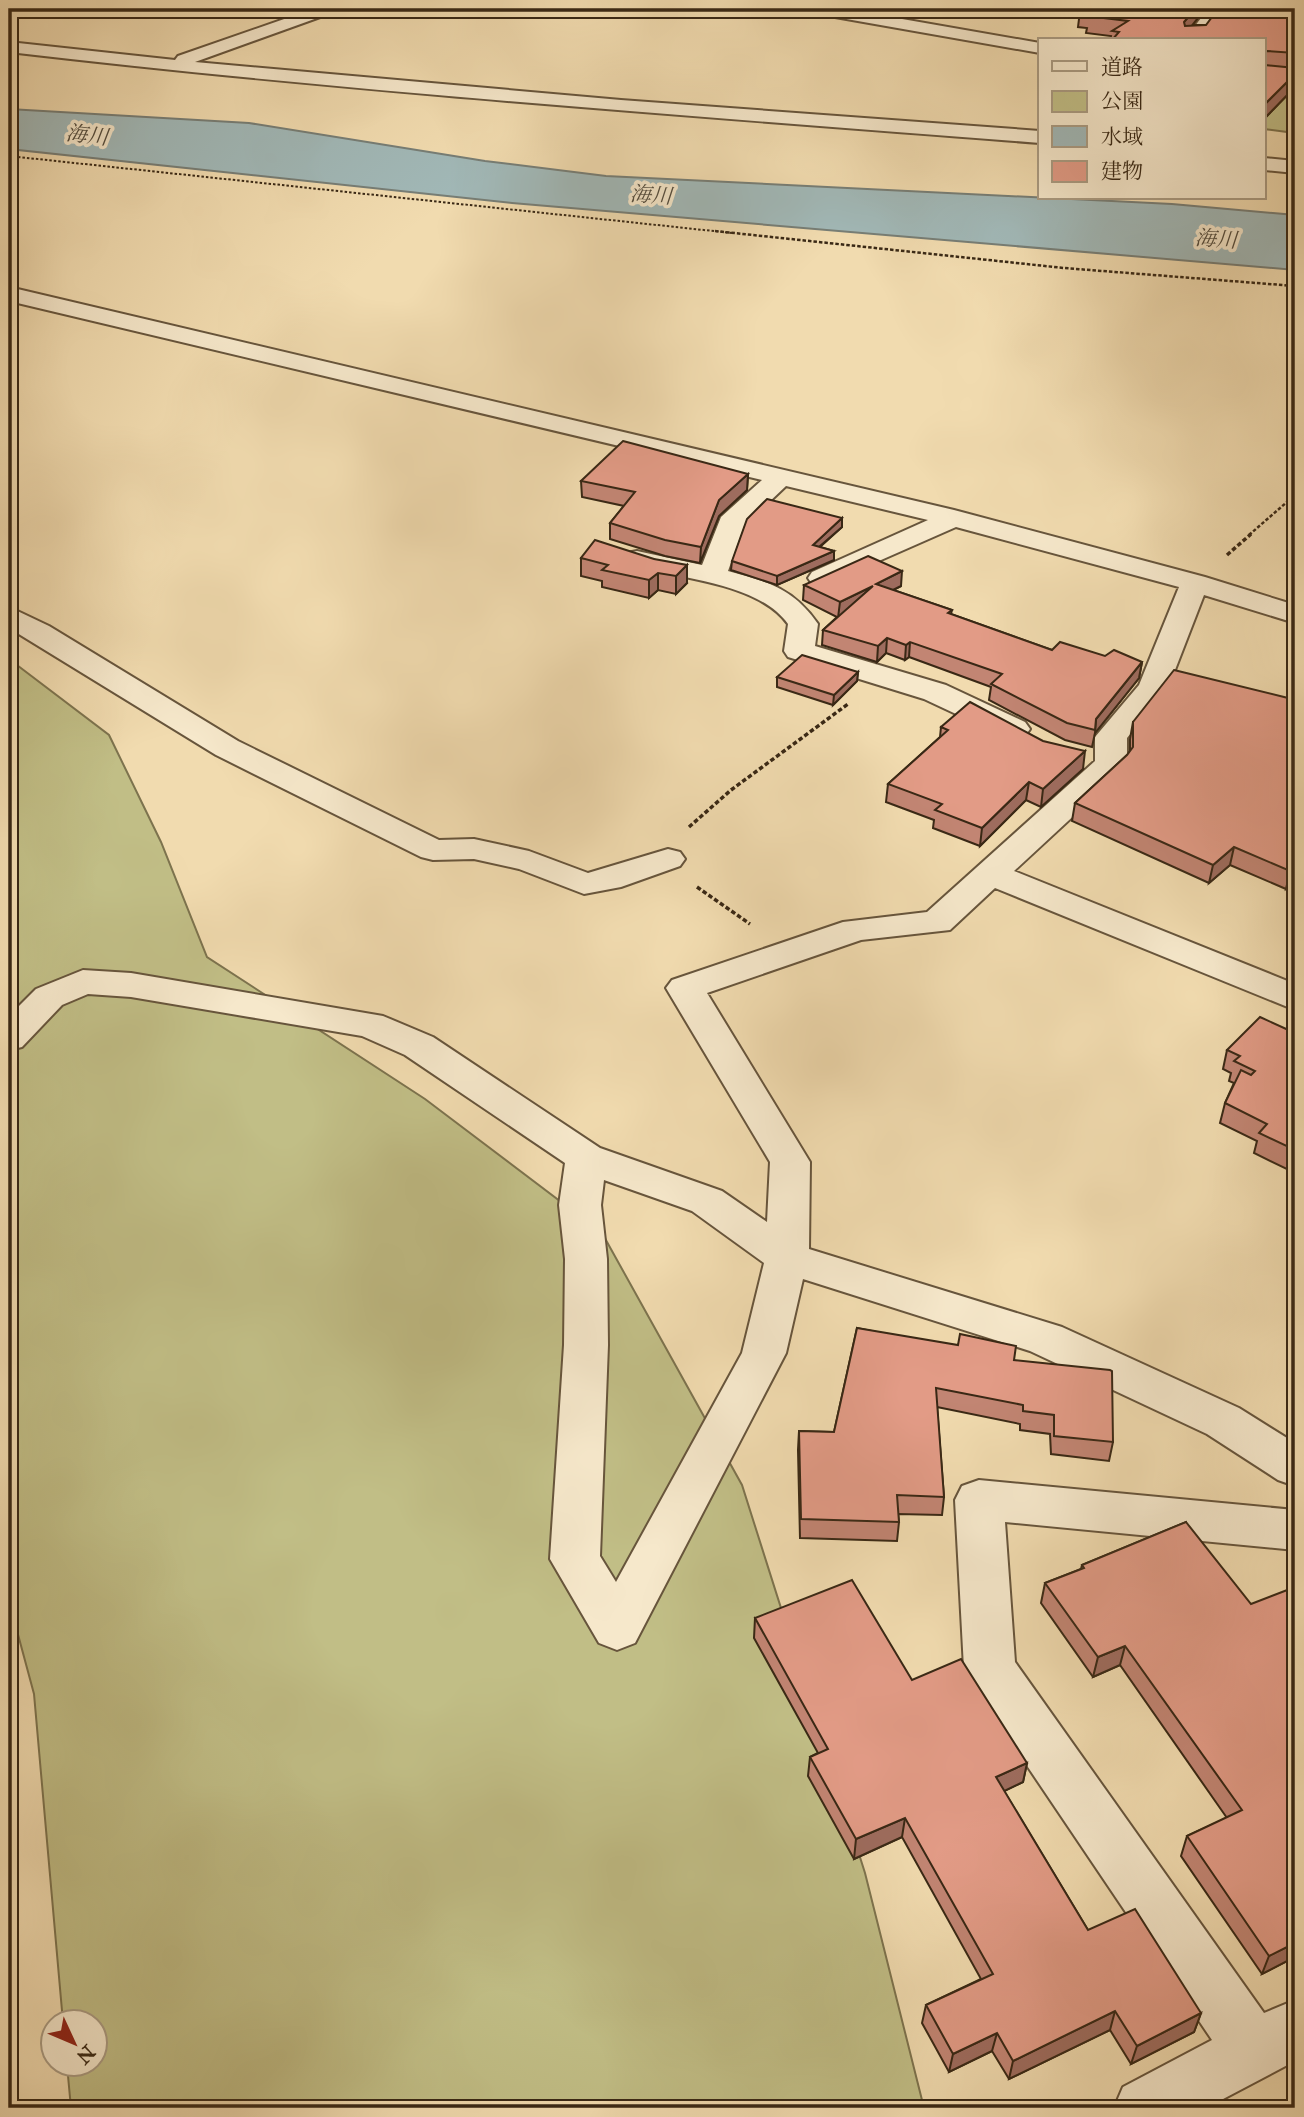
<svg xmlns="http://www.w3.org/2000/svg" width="1304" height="2117" font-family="'IM FELL Double Pica','Noto Serif JP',serif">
	<rect width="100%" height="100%" fill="#f1dbaf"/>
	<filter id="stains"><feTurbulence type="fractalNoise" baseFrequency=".00286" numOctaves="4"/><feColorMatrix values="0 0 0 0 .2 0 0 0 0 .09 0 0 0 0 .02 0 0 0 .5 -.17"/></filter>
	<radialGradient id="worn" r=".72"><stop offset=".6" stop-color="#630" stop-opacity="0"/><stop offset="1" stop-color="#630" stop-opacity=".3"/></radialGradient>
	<g fill="#c1be86" stroke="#7d734e" stroke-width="2">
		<polygon points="1264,82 1295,85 1295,133 1264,129"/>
		<polygon points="9,659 109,735 161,842 207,957 425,1099 602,1233 742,1485 865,1873 924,2108 71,2108 67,2065 94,2064 94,2022 63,2022 34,1694 9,1601"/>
	</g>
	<polygon fill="#a1b8b7" stroke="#777e76" stroke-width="2" points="9,109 249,123 485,161 606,176 1172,204 1295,215 1295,270 512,203 9,149"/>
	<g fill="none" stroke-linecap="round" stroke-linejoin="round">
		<defs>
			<g id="minor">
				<path d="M313 9H336L334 12 195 62 621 100 1040 131V143C696 116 351 92 9 52V42L175 60 178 56Z"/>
				<polygon points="810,9 845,9 1040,43 1040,53 818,14"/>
				<polygon points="1208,9 1224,9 1201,40 1184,40"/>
				<polygon points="1264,158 1295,161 1295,173 1264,170"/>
				<path d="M9 287 954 510 1205 577 1295 605V623L1204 595 1168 688 1127 738V764L1122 771 1014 871 1295 984V1010L995 888 950 930 861 940 707 993 810 1162 809 1249 1062 1327 1239 1408 1295 1443V1486L1278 1480 1207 1434 1030 1351 803 1279 786 1353 635 1643 617 1650 599 1643 550 1559 564 1345 565 1259 559 1205 565 1163 405 1055 362 1036 131 997 88 994 62 1005 22 1047 9 1050V1016L36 989 83 970 131 973 383 1016 433 1037 600 1148 722 1191 767 1222 770 1162 666 988 672 980 843 922 927 912 1095 761V737L1139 685 1179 587 956 527 822 586 812 584 808 578 812 572 928 520 786 486 744 526 728 571C768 582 793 588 818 624L815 646 946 685 1025 722 1030 729 1025 736 1014 738 1003 736 924 699 788 657 784 651 788 624C758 582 675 578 627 565L623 559 627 553 637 551 702 565 721 517 762 480 9 301ZM604 1180 692 1211 764 1263 742 1353 616 1582 600 1556 608 1345 607 1259 601 1205Z"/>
				<polygon points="9,607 49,626 238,741 439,840 474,839 529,851 588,873 668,849 680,852 685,859 680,866 621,887 584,894 519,869 474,859 433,860 421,857 216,755 9,628"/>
				<polygon points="979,1480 1295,1510 1295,1550 1005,1522 1015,1662 1264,2013 1295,2000 1295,2061 1206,2108 1114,2108 1123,2087 1212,2040 972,1684 964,1668 955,1500 962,1486"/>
			</g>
		</defs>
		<use href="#minor" stroke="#67553c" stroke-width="4"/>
		<polyline stroke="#392815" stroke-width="2" stroke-dasharray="2.5 2" stroke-linecap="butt" points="9,156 732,233"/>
		<g stroke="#392815" stroke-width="2.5" stroke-dasharray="3.5 2" stroke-linecap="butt">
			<polyline points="715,231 1064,268 1295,286"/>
			<polyline points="1249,535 1295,495"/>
		</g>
		<g stroke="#392815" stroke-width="3.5" stroke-dasharray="4.5 2.5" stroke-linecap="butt">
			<polyline points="1227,555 1251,534"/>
			<polyline points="689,827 731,790 848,704"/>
			<polyline points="697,887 750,924"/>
		</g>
		<use href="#minor" fill="#f6e8cb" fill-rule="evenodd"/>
	</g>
	<g fill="#c28573" stroke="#392815" stroke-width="2">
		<polygon points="1083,9 1205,9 1192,25 1206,25 1295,9 1295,87 1264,119 1264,40 1110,40 1111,36 1086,33 1087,28 1078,27 1080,11"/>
		<polygon points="748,474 747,490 719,516 700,563 665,556 610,539 610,523 624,506 582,497 581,481"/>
		<polygon points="842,518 842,527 820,547 834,551 834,560 777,585 731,570 732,561"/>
		<polygon points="581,558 654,559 687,583 676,594 658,590 649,598 602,587 602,581 581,576"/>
		<polygon points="804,585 901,586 893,590 952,610 951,614 1052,650 1142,662 1139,678 1095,733 1092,747 1065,740 989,700 991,687 909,657 905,660 886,653 877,662 822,645 823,630 837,617 803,600"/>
		<polygon points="858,672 857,681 833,705 777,687 777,677"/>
		<polygon points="1292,701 1295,883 1286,889 1230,865 1209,883 1072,821 1075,803 1127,755 1130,751 1130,739 1133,722"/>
		<polygon points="941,727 1083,769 1041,807 1026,800 980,846 933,828 934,820 886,802 888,784 940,737"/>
		<polygon points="1295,1033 1295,1173 1254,1153 1257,1141 1220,1123 1225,1103 1234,1083 1229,1081 1231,1073 1223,1069 1227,1050"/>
		<polygon points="857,1328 1014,1360 1113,1442 1109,1461 1051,1454 1050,1434 1020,1430 1020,1424 937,1407 944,1497 942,1515 898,1514 899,1522 897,1541 800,1538 798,1450 799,1431 834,1432"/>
		<polygon points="1186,1522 1295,1957 1262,1974 1181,1856 1187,1836 1227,1818 1120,1665 1093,1677 1041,1603 1045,1583 1081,1569 1082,1565"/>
		<polygon points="755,1618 912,1680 1027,1763 1023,1782 1004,1791 1088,1930 1201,2013 1194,2032 1131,2064 1110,2030 1009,2079 992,2051 949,2072 922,2023 926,2005 981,1979 902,1837 854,1859 808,1776 810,1757 818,1753 754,1638"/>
	</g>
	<g fill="#9e6c5e" stroke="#392815" stroke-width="2">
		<polygon points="1195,9 1205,9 1182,38 1184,22"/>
		<polygon points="1295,74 1295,87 1264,119 1264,105"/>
		<polygon points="748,474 747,490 719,516 700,563 701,547 719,500"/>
		<polygon points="842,518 842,527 812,553 813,545"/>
		<polygon points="834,551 834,560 777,585 777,576"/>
		<polygon points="687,565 687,583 676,594 676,576"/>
		<polygon points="902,571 901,586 875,599 876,584"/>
		<polygon points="658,573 658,590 649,598 649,580"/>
		<polygon points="873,586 838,618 840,602"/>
		<polygon points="887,638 886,653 877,662 878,646"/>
		<polygon points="910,642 909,657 905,660 906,645"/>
		<polygon points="1142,662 1139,678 1095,733 1096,719"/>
		<polygon points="858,672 857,681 833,705 834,695"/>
		<polygon points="1085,751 1083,769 1041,807 1043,789"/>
		<polygon points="1029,782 1026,800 980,846 982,828"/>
		<polygon points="1234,847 1230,865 1209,883 1213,865"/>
		<polygon points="1295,868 1295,883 1286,889 1290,871"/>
		<polygon points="1125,1646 1120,1665 1093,1677 1098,1657"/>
		<polygon points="1027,1763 1023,1782 992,1797 996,1777"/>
		<polygon points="905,1818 902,1837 854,1859 856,1839"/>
		<polygon points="1295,1943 1295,1957 1262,1974 1269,1956"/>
		<polygon points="1115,2011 1110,2030 1009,2079 1013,2061"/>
		<polygon points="1201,2013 1194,2032 1131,2064 1137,2046"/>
		<polygon points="997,2033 992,2051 949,2072 953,2054"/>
	</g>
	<g fill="#e29b86" stroke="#392815" stroke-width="2">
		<polygon points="1083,9 1195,9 1184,22 1185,26 1206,25 1218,9 1295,9 1295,53 1267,51 1264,53 1265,65 1295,68 1295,74 1264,105 1264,40 1112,40 1119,32 1112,31 1128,21 1088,16 1093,13 1080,11"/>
		<polygon points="623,441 748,474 719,500 701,547 665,540 610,523 635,492 581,481"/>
		<polygon points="767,499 842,518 813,545 834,551 777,576 732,561 747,519"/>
		<polygon points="595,540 654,559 687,565 676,576 658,573 649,580 602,570 608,565 581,558"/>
		<polygon points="868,556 902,571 876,584 952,610 948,613 1052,650 1060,642 1105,656 1114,650 1142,662 1096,719 1095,730 1067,723 991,684 1002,674 910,642 906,645 887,638 878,646 823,630 873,586 840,602 804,585"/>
		<polygon points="802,655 858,672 834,695 777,677"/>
		<polygon points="1174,670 1292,699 1291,701 1295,702 1295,868 1290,871 1234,847 1213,865 1075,803 1127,755 1133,747 1133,722"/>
		<polygon points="970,702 1043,741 1085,751 1043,789 1029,782 982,828 935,810 942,804 888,784 948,730 941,727"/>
		<polygon points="1260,1017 1295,1033 1295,1150 1259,1133 1267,1124 1225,1103 1241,1070 1251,1075 1255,1071 1234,1061 1240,1056 1227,1050"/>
		<polygon points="857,1328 958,1345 960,1334 1016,1346 1014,1360 1110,1370 1112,1371 1113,1442 1054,1436 1054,1415 1023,1411 1023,1405 936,1388 944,1497 897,1495 899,1522 801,1519 799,1431 834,1432"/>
		<polygon points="1186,1522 1251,1604 1295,1587 1295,1943 1269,1956 1187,1836 1242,1810 1125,1646 1098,1657 1045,1583 1084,1568 1082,1565"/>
		<polygon points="852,1580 912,1680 961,1659 1027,1763 996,1777 1088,1930 1135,1909 1201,2013 1137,2046 1115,2011 1013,2061 997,2033 953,2054 926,2005 993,1974 905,1818 856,1839 810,1757 828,1749 755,1618"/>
	</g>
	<g text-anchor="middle" stroke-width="7" stroke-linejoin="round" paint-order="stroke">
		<g font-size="21" font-style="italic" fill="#534c3e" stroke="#f6e8cb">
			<text transform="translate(87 135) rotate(7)" y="7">海川</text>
			<text transform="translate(651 195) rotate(4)" y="7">海川</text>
			<text transform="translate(1216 239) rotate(4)" y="7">海川</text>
		</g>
	</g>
	<rect width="1304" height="2117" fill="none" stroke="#f1dbaf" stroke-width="35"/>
	<rect x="10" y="10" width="1283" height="2096" fill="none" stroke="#392815" stroke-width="3.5"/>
	<rect x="18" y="18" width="1269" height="2082" fill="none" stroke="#392815" stroke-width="2"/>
	<rect x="1038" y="38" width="228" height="161" fill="#f6e8cb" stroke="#aa9b82" stroke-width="2"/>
	<rect x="1052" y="61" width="35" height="10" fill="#f6e8cb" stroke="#aa9b82" stroke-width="2"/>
	<text x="1101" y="74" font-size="21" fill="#392815">道路</text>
	<rect x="1052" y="91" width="35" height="21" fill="#c1be86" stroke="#aa9b82" stroke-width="2"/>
	<text x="1101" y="108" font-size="21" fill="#392815">公園</text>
	<rect x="1052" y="126" width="35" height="21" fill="#a1b8b7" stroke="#aa9b82" stroke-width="2"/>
	<text x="1101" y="144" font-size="21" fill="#392815">水域</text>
	<rect x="1052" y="161" width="35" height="21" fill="#e29b86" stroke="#aa9b82" stroke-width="2"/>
	<text x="1101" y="178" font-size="21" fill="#392815">建物</text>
	<g transform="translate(74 2043) rotate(134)"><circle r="33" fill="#f6e8cb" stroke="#aa9b82" stroke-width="2"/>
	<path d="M0-5L12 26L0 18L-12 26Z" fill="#8f2418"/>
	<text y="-10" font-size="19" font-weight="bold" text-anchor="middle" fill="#392815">N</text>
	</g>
	<rect width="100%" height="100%" filter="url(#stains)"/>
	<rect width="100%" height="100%" fill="url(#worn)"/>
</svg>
